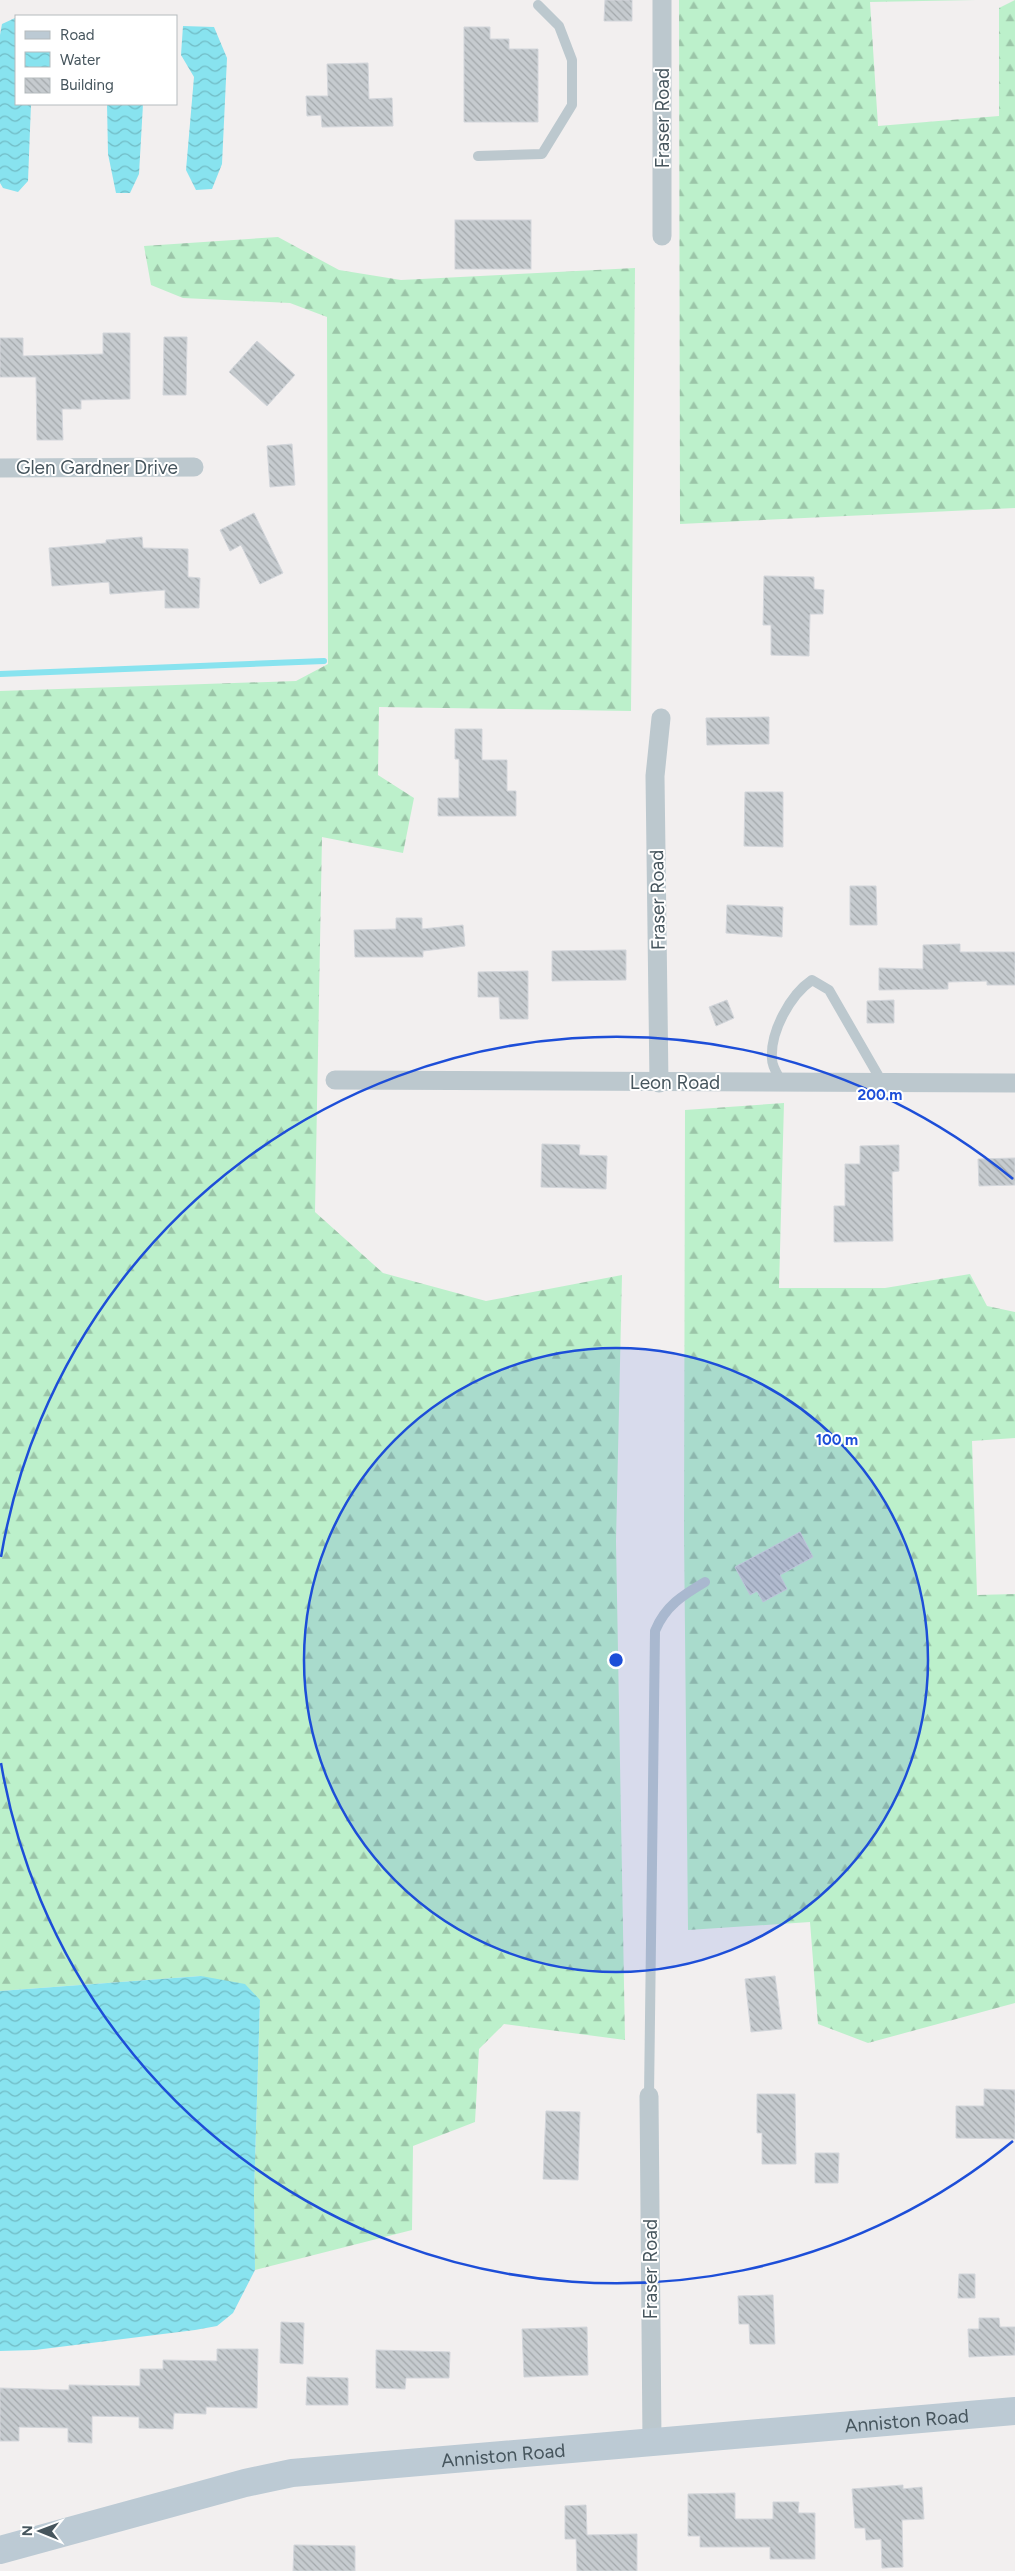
<svg xmlns="http://www.w3.org/2000/svg" width="1015" height="2571" font-family="Figtree,sans-serif">
	<defs>
		<pattern id="forest-firs" width="22" height="20" patternUnits="userSpaceOnUse" patternTransform="scale(1.25)"><rect width="22" height="20" fill="#bcf0cb"/><path d="M5 1l3.5 6h-7zM16 11l3.5 6h-7z" fill="#9bc5a8"/></pattern>
		<pattern id="water-waves" width="16" height="10" patternUnits="userSpaceOnUse" patternTransform="scale(1.25)"><rect width="16" height="10" fill="#88e3ef"/><path d="M0 5q4-4 8 0t8 0" fill="none" stroke="#71bbc5"/></pattern>
		<pattern id="building-back-hatch" width="6" height="6" patternUnits="userSpaceOnUse" patternTransform="scale(1.25)"><rect width="6" height="6" fill="#c6cbcf"/><path d="M-1 5l2 2M0 0l6 6M5-1l2 2" fill="none" stroke="#a3a8ab"/></pattern>
	</defs>
	<rect width="100%" height="100%" fill="#f2efef"/>
	<g fill="url(#forest-firs)">
		<polygon points="679,0 976,0 870,2 878,126 999,116 999,8 1015,0 1015,508 680,524"/>
		<polygon points="278,237 339,270 401,280 635,268 631,711 379,707 378,775 414,798 403,853 322,837 315,1212 383,1273 486,1301 622,1275 616,1541 625,2040 504,2024 479,2049 475,2122 413,2146 412,2230 255,2270 254,2195 260,2000 201,1976 0,1991 0,691 296,681 328,664 327,317 290,303 183,298 151,285 144,246"/>
		<polygon points="784,1103 779,1288 885,1288 970,1274 987,1306 1015,1312 1015,1438 972,1441 977,1595 1015,1594 1015,2003 868,2043 818,2024 810,1922 688,1930 684,1533 685,1110"/>
	</g>
	<g fill="url(#water-waves)">
		<polygon points="15,18 16,104 31,104 28,181 18,192 3,188 0,183 0,35 2,24"/>
		<polygon points="183,26 214,27 227,58 222,164 212,189 196,190 186,170 194,77 181,55"/>
		<polygon points="107,104 143,104 139,174 130,193 116,193 108,154"/>
		<polygon points="201,1976 245,1984 260,2000 254,2195 255,2270 233,2313 217,2326 195,2330 35,2350 0,2351 0,1991"/>
	</g>
	<g fill="none" stroke-linecap="round" stroke-linejoin="round">
		<polyline stroke="#88e3ef" stroke-width="6" points="0,674 324,661"/>
	</g>
	<g fill="url(#building-back-hatch)" stroke="#d3d6db">
		<polygon points="605,0 632,0 632,21 604,21"/>
		<polygon points="464,27 490,27 490,39 509,39 509,49 538,49 538,122 464,122"/>
		<polygon points="368,63 369,99 392,98 393,126 322,127 321,115 307,116 306,96 328,96 327,64"/>
		<rect x="455" y="220" width="76" height="49"/>
		<polygon points="103,333 130,333 130,399 81,400 81,409 62,409 63,440 37,440 36,377 0,377 0,338 23,338 23,356 103,354"/>
		<polygon points="164,337 187,337 186,395 163,395"/>
		<polygon points="257,341 295,375 267,406 229,372"/>
		<polygon points="292,444 295,485 270,487 267,446"/>
		<polygon points="254,513 283,573 260,584 241,545 230,551 220,530"/>
		<polygon points="142,537 143,548 188,549 188,577 200,578 199,608 165,608 165,590 110,594 109,582 52,586 49,548 106,543 106,540"/>
		<polygon points="764,576 814,577 814,589 824,590 823,614 810,614 809,656 771,655 771,625 763,625"/>
		<polygon points="769,717 769,744 707,745 706,718"/>
		<polygon points="455,729 482,729 482,760 507,760 507,791 516,791 516,816 438,816 438,798 459,798 459,759 455,759"/>
		<polygon points="745,792 783,792 783,847 744,846"/>
		<polygon points="850,886 876,886 877,925 850,925"/>
		<polygon points="727,905 783,907 782,937 726,933"/>
		<polygon points="396,918 422,918 422,929 463,925 465,946 423,951 423,957 355,957 354,930 396,929"/>
		<polygon points="960,944 960,952 1015,952 1015,985 987,985 987,981 948,982 948,989 879,990 879,968 923,969 923,945"/>
		<polygon points="626,950 626,980 552,981 552,951"/>
		<polygon points="528,971 528,1019 500,1019 499,997 478,997 478,972"/>
		<polygon points="727,1000 734,1018 716,1026 709,1007"/>
		<polygon points="894,1000 894,1023 867,1023 867,1001"/>
		<polygon points="542,1144 580,1145 579,1155 607,1156 606,1189 541,1187"/>
		<polygon points="899,1145 899,1171 892,1172 893,1241 834,1242 834,1206 845,1206 845,1164 860,1164 860,1146"/>
		<polygon points="1015,1158 1015,1185 979,1186 978,1159"/>
		<polygon points="800,1532 813,1557 780,1575 787,1589 763,1602 757,1591 750,1595 735,1567"/>
		<polygon points="775,1976 782,2029 751,2032 745,1979"/>
		<polygon points="984,2089 1015,2090 1015,2139 956,2138 956,2106 984,2106"/>
		<polygon points="757,2094 795,2094 796,2164 762,2164 762,2133 757,2133"/>
		<polygon points="546,2111 580,2112 578,2180 543,2179"/>
		<polygon points="815,2153 839,2153 838,2183 815,2183"/>
		<polygon points="959,2274 975,2274 975,2298 958,2298"/>
		<polygon points="773,2295 775,2344 750,2344 749,2324 739,2324 738,2296"/>
		<polygon points="979,2318 999,2318 1000,2327 1015,2327 1015,2355 969,2357 968,2329 979,2329"/>
		<polygon points="281,2322 304,2323 303,2364 280,2363"/>
		<polygon points="587,2327 588,2375 524,2377 522,2329"/>
		<polygon points="217,2349 258,2349 257,2408 206,2407 206,2414 174,2413 173,2429 139,2428 139,2417 92,2416 92,2443 68,2442 68,2428 19,2427 19,2441 0,2441 0,2388 69,2390 69,2385 140,2386 140,2369 163,2369 163,2360 217,2361"/>
		<polygon points="376,2350 450,2352 449,2378 406,2378 405,2389 376,2388"/>
		<polygon points="307,2377 348,2378 348,2405 306,2405"/>
		<polygon points="903,2485 903,2489 922,2487 924,2519 902,2520 903,2567 882,2568 881,2539 866,2540 865,2528 855,2528 852,2489"/>
		<polygon points="735,2493 735,2519 773,2519 773,2502 799,2502 798,2513 815,2513 815,2559 770,2559 770,2547 700,2547 700,2536 688,2536 688,2494"/>
		<polygon points="586,2505 587,2535 637,2534 637,2571 577,2571 576,2539 565,2539 565,2506"/>
		<polygon points="294,2545 355,2546 355,2571 293,2571"/>
	</g>
	<g fill="none" stroke-linecap="round" stroke-linejoin="round">
		<g stroke="#bcc8ce" stroke-width="10">
			<polyline points="478,156 542,154 572,105 572,60 559,26 538,5"/>
			<path d="M781 1081C778 1075 772 1067 772 1059 770 1032 790 995 812 980L829 990 882 1082"/>
			<path d="M649 2096 655 1631C665 1606 683 1595 705 1582"/>
		</g>
		<g stroke="#bcc8ce" stroke-width="19">
			<polyline points="662,236 662,0"/>
			<polyline points="0,468 194,467"/>
			<polyline points="335,1080 1015,1083"/>
			<polyline points="659,1083 655,776 661,718"/>
			<polyline points="649,2096 652,2441"/>
		</g>
		<path stroke="#bccad4" stroke-width="28" id="s1" d="M0 2550 245 2483 292 2473 1015 2411"/>
	</g>
	<circle cx="616" cy="1660" r="312" fill="#1d4ed8" fill-opacity=".12"/>
	<g fill="none" stroke="#1d4ed8" stroke-width="2.5">
		<circle cx="616" cy="1660" r="312"/>
		<path d="M1013 2141A624 624 0 0 1 1 1763M1 1557A624 624 0 0 1 1013 1179"/>
	</g>
	<g text-anchor="middle" stroke-width="4" stroke-linejoin="round" paint-order="stroke">
		<g font-size="19" fill="#46555d" stroke="#fff">
			<text transform="translate(662 118) rotate(-90)" y="7">Fraser Road</text>
			<text x="97" y="474">Glen Gardner Drive</text>
			<text transform="translate(657 900) rotate(-91)" y="7">Fraser Road</text>
			<text x="675" y="1089">Leon Road</text>
			<text transform="translate(650 2269) rotate(-90)" y="7">Fraser Road</text>
			<text dy="7" stroke="none"><textPath href="#s1" startOffset="919">Anniston Road</textPath></text>
			<text dy="7" stroke="none"><textPath href="#s1" startOffset="514">Anniston Road</textPath></text>
		</g>
	</g>
	<circle cx="616" cy="1660" r="8" fill="#1d4ed8" stroke="#fff" stroke-width="2.5"/>
	<g font-size="15" text-anchor="middle" font-weight="bold" fill="#1d4ed8" stroke="#fff" stroke-width="4" stroke-linejoin="round" paint-order="stroke">
		<text x="880" y="1100">200 m</text>
		<text x="837" y="1445">100 m</text>
	</g>
	<rect x="15" y="15" width="162" height="90" fill="#ffffff" stroke="#b5bbbe"/>
	<rect x="25" y="31" width="25" height="8" fill="#bccad4" stroke="#b5bbbe"/>
	<text x="60" y="40" font-size="15" fill="#46555d">Road</text>
	<rect x="25" y="52" width="25" height="15" fill="url(#water-waves)" stroke="#b5bbbe"/>
	<text x="60" y="65" font-size="15" fill="#46555d">Water</text>
	<rect x="25" y="78" width="25" height="15" fill="url(#building-back-hatch)" stroke="#b5bbbe"/>
	<text x="60" y="90" font-size="15" fill="#46555d">Building</text>
	<g transform="translate(40 2531) rotate(271)" stroke="#ffffff" stroke-width="4" paint-order="stroke">
	<path d="M0-4L9 19L0 12L-9 19Z" fill="#46555d"/>
	<text y="-8" font-size="14" font-weight="bold" text-anchor="middle" fill="#46555d">N</text>
	</g>
</svg>
